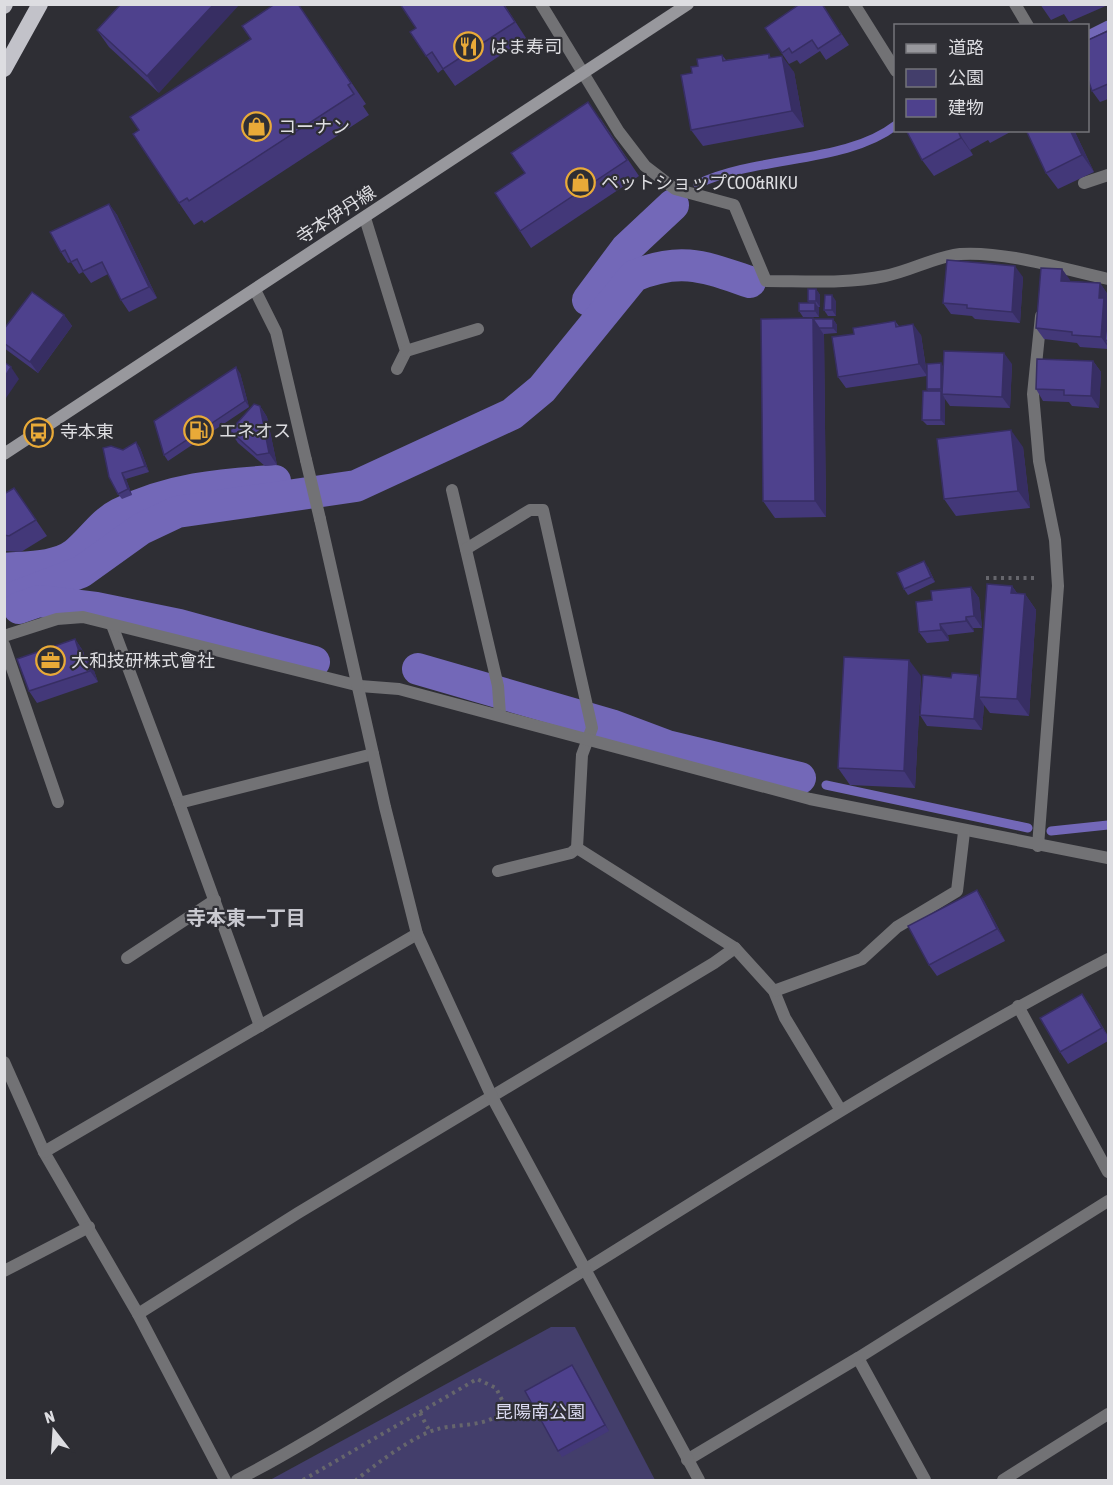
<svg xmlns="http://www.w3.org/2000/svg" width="1113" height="1485" font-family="'Asap Condensed','Noto Sans JP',sans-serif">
	<rect width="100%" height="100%" fill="#2e2e34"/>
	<polygon fill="#433e6b" points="551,1327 575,1327 655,1480 270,1480"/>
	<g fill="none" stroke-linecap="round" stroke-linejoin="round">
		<g stroke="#7368b8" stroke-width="9">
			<polyline points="1088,35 1108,25"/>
			<path d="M698 184C759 155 846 164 896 125"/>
			<polyline points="826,785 1028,828"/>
			<polyline points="1051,831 1108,825"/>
		</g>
		<g stroke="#7368b8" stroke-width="32">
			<polyline points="588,300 626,249 673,205"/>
			<path d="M4 569C26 567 57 568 75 554 90 542 103 522 119 514 168 489 221 484 275 481"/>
			<path d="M4 601 81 572 141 529 177 512 356 486 512 414 542 389 634 276C681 256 705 267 750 282"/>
			<polyline points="19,608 39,601 96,608 179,625 314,662"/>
			<polyline points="418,669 611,725 667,746 800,778"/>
		</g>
		<g stroke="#66666c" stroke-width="4" stroke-dasharray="3 4.5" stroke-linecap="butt">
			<polyline points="986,578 1036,578"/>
			<polyline points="420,1413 430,1432"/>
			<path d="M303 1480 477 1379 496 1388 506 1408C490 1428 460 1423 438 1429 414 1435 375 1465 356 1480"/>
		</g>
		<g stroke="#727275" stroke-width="12">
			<polyline points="1038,846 1058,586 1055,540 1039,461 1033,394 1041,316"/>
			<polyline points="498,871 571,853 577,848"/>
		</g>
		<g stroke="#727275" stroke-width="12">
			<path d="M541 4 619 132 645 166 675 189 734 205 766 281C806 281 846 284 885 276 911 271 934 257 960 254 1006 251 1063 269 1108 279"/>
			<polyline points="854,4 896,71"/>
			<polyline points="1015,4 1028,26"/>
			<polyline points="1084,183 1108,175"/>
			<polyline points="365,218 406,351 397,369"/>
			<polyline points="406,351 478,329"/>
			<polyline points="306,460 320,519"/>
			<polyline points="452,490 498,686 500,715"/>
			<polyline points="466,549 530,510 543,510 592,728 582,755 577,848 735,948 774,991 785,1018 840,1109"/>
			<polyline points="112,625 179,803 373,754"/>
			<polyline points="4,636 57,619 83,617 360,686 399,689 810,799 1108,858"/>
			<polyline points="4,645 58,802"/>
			<polyline points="179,803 260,1026"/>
			<polyline points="127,958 215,900"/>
			<polyline points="774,991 862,959 897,927 957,891 964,832"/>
			<polyline points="1018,1006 1108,1172"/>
			<polyline points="4,1062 44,1152 138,1314 225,1480"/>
			<polyline points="44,1152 417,934"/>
			<polyline points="4,1271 89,1227"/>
			<polyline points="138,1314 298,1213 714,963 735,948"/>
			<polyline points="858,1358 925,1480"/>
			<polyline points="687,1460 858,1358 1108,1201"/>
			<path d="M237 1480C309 1443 377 1397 447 1355 667 1221 880 1078 1108 959"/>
			<polyline points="1003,1480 1108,1414"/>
		</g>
		<g stroke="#727275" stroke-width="12">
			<polyline points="255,290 276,332 306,460"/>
			<polyline points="320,519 385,807 417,934 492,1097 699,1480"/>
		</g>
		<polyline stroke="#98989d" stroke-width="12" points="4,454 688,4"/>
		<g stroke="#c2c2c9" stroke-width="16">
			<polyline points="4,6 5,4"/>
			<polyline points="4,69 40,4"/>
		</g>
	</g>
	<g fill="#433879">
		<polygon points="121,4 159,93 109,47 97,30"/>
		<polygon points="298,4 366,104 363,106 369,115 204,223 202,220 194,225 179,203 251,39"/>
		<polygon points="504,4 526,38 455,86 443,69 438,73 410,32"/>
		<polygon points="822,4 849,45 826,60 820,51 800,64 797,60 789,64 765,28"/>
		<polygon points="1040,4 1108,4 1108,5 1069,22 1064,14 1051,20"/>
		<polygon points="1108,31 1108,99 1100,102 1092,91"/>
		<polygon points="769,54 771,58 794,72 804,127 703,146 691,130 698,66 722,55 726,60"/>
		<polygon points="600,118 639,176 531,248 495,193 525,173"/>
		<polygon points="906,130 1014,130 990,143 988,140 970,150 973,155 934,176 922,160"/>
		<polygon points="1026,130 1074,130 1094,172 1058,189 1046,173"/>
		<polygon points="109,204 117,215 157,298 129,312 121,300 108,274 91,283 83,272 79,274 71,262 68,263 61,252"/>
		<polygon points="1062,269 1070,281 1100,283 1108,295 1108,349 1080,347 1077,343 1044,339 1036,328"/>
		<polygon points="1023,277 1020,323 975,319 972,316 951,314 943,303"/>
		<polygon points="816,289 820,295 820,307 818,307 819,308 819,317 803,317 799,311 809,303 808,301"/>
		<polygon points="836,301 836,316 828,316 824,310"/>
		<polygon points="64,315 72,326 38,373 4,348 4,329"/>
		<polygon points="813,319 833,319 837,325 837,333 824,334 826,517 775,518 763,501"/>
		<polygon points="895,321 899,326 921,335 927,374 943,367 1012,364 1010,408 950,406 945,399 945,425 927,425 922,420 928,391 927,389 927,376 846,388 838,377 854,334"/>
		<polygon points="1093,361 1101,372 1099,408 1072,406 1069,402 1043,401 1036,389"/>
		<polygon points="240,373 249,407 168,461 164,455"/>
		<polygon points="260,406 267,417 277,465 265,466 238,443 230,431"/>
		<polygon points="136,442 140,448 149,472 126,479 132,495 122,499 118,494 123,450"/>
		<polygon points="1023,447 1030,508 956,516 944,499"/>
		<polygon points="14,488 47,536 21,552 4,551 4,494"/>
		<polygon points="928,567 935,582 908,595 904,589"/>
		<polygon points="1012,586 1017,593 1025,594 1036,610 1029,716 990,713 984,705 982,730 927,726 920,715 951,678 978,675 980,679"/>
		<polygon points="971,587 979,598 982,628 973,628 974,632 948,635 949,641 927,643 919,632 932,600"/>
		<polygon points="75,639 83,651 85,657 93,668 98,682 37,703 29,691"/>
		<polygon points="921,676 915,788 850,785 838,768"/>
		<polygon points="977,890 984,901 1005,941 937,976 929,965"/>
		<polygon points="1090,1005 1108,1036 1108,1041 1068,1064 1060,1052"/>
		<polygon points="572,1365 609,1431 562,1457 558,1451"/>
	</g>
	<g fill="#372e63">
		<polygon points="214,4 240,4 159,93 147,76"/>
		<polygon points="782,56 794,72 804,127 792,111"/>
		<polygon points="1070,130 1074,130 1094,172 1082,155"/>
		<polygon points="959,133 970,150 973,155 961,138"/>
		<polygon points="109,204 117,215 157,298 149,287"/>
		<polygon points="1015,266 1023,277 1020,323 1012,312"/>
		<polygon points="1062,269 1070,280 1069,292 1061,281"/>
		<polygon points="1100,283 1108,295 1108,341 1105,340 1108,345 1108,347 1101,337 1099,298"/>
		<polygon points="816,289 820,295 820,307 816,301"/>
		<polygon points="832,295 836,301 836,316 832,310"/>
		<polygon points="815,303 819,308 819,317 815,311"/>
		<polygon points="64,315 72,326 38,373 30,362"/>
		<polygon points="813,318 824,335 826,517 815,501"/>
		<polygon points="833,319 837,325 837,333 833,328"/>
		<polygon points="913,324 921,335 927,376 919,364"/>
		<polygon points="1004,353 1012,364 1010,408 1002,397"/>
		<polygon points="1093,361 1101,372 1099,408 1091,396"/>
		<polygon points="941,363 945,369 945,395 941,389"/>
		<polygon points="11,367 19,379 6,398 4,396 4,378"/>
		<polygon points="236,367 240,373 249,407 245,401"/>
		<polygon points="941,391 945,399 945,425 941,420"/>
		<polygon points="260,406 267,417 277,465 269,453"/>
		<polygon points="1011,430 1023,447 1030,508 1018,491"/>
		<polygon points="136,442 140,448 149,472 145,466"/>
		<polygon points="122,473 126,479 132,495 128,489"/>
		<polygon points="924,561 928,567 935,582 931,577"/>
		<polygon points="1012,586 1023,602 1011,593"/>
		<polygon points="971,587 979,598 982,628 974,616"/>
		<polygon points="1025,594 1036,610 1029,716 1017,699"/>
		<polygon points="966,617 973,628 974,632 966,621"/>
		<polygon points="940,624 948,635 949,641 941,630"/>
		<polygon points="75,639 83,651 89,669 81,658"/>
		<polygon points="86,656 93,668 98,682 90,671"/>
		<polygon points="909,660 921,676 915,788 904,771"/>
		<polygon points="978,675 986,687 979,697 984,705 982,730 974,719"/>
		<polygon points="977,890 984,901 1005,941 997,929"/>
		<polygon points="1082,994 1090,1005 1108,1037 1102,1028"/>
		<polygon points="572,1365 576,1371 609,1431 605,1425"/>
	</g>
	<g fill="#4e418d" stroke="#372e63" stroke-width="1.5">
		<polygon points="121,4 214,4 147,76 97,30"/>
		<polygon points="275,4 298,4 351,83 348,85 354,94 189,201 187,198 179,203 133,134 139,130 130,117 251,39 242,26"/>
		<polygon points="400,4 503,4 515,22 443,69 432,52 426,56 410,32 416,28"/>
		<polygon points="800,4 822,4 841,34 818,49 812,40 792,53 789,48 782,53 765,28"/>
		<polygon points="1108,31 1108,84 1092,91 1088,79 1088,40"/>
		<polygon points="769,54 769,58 782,56 792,111 691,130 681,75 692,73 691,67 698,66 697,59 722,55 723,61"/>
		<polygon points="588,102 627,160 520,231 495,193 525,173 511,153"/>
		<polygon points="906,130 963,130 959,133 961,138 922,160"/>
		<polygon points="1026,130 1070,130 1082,155 1046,173"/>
		<polygon points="109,204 149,287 121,300 102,262 83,271 77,259 71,262 65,250 61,252 50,232"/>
		<polygon points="947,260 1015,266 1012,312 967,308 967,305 943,303"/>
		<polygon points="1041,268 1062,269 1061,281 1100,283 1099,298 1104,298 1101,337 1072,335 1072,332 1036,328"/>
		<rect x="808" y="289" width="8" height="12"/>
		<polygon points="32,292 64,315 30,362 4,343 4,329"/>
		<polygon points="825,295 832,295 832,310 824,310"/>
		<rect x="799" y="303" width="16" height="8"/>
		<polygon points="1108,317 1108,341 1105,340"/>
		<polygon points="813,318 815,501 763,501 761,319"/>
		<polygon points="813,319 833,319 833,328 819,328"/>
		<polygon points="895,321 896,327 913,324 919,364 838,377 832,337 854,334 853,328"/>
		<polygon points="944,351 1004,353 1002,397 942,394"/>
		<polygon points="1037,359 1093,361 1091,396 1064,395 1064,390 1036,389"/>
		<polygon points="4,362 11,367 4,378"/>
		<polygon points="941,363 941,389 927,389 927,364"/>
		<polygon points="236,367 245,401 164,455 154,421"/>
		<polygon points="923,391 941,391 941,420 922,420"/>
		<polygon points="254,404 260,406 269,453 257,455 230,431"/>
		<polygon points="1011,430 1018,491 944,499 937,439"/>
		<polygon points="136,442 145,466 122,473 128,489 118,494 109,477 103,448 111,446 123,450"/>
		<polygon points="14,488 36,520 9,536 4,535 4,494"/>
		<polygon points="924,561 931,577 904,589 897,573"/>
		<polygon points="987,584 1012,586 1011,593 1025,594 1017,699 979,697"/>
		<polygon points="971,587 974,616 966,617 966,621 940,624 941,630 919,632 916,602 932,600 931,591"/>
		<polygon points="75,639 81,658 86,656 90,671 29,691 17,659"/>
		<polygon points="844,657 909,660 904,771 838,768"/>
		<polygon points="952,673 978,675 974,719 920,715 923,675 951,678"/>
		<polygon points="977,890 997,929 929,965 908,926"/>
		<polygon points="1082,994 1102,1028 1060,1052 1040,1018"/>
		<polygon points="572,1365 605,1425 558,1451 525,1391"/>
	</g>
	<defs>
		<symbol id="restaurant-ring" viewBox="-11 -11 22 22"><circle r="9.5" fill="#2e2e34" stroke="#e9aa38" stroke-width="1.5"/><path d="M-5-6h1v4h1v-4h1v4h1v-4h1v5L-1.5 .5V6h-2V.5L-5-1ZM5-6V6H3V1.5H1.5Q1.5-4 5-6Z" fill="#e9aa38"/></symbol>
		<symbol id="shop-ring" viewBox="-11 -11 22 22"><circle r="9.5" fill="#2e2e34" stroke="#e9aa38" stroke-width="1.5"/><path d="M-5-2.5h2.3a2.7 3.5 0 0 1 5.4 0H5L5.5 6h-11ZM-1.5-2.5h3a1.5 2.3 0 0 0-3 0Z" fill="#e9aa38"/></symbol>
		<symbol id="fuel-ring" viewBox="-11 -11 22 22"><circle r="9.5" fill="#2e2e34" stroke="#e9aa38" stroke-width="1.5"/><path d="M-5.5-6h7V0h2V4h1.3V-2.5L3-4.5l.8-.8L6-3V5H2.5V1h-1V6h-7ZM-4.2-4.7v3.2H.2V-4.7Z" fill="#e9aa38"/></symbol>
		<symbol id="bus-ring" viewBox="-11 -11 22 22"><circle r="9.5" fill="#2e2e34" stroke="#e9aa38" stroke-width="1.5"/><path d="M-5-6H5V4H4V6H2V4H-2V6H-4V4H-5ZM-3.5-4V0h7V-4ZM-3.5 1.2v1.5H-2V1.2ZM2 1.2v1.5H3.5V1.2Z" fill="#e9aa38"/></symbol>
		<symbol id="office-ring" viewBox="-11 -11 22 22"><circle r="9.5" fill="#2e2e34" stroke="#e9aa38" stroke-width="1.5"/><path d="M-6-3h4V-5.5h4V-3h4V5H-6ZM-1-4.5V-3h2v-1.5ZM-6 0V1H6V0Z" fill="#e9aa38"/></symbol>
	</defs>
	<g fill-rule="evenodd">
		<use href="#restaurant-ring" x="452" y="30" width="33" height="33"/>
		<use href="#shop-ring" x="240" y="110" width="33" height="33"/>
		<use href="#shop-ring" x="564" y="166" width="33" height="33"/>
		<use href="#fuel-ring" x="182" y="414" width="33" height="33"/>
		<use href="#bus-ring" x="22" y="416" width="33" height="33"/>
		<use href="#office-ring" x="34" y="644" width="33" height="33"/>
	</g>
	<g text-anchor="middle" stroke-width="4.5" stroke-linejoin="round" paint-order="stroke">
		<g font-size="18" fill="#dddde1" stroke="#2e2e34" text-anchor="start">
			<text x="490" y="53">はま寿司</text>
			<text x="278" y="133">コーナン</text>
			<text x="601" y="189">ペットショップCOO&amp;RIKU</text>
			<text x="219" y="437">エネオス</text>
			<text x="60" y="438">寺本東</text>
			<text x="71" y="667">大和技研株式會社</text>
		</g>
		<g font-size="18" fill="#dddde1" stroke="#2e2e34">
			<text transform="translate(336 215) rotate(-33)" y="6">寺本伊丹線</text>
		</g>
		<g font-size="18" fill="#dad9f0" stroke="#2e2e34">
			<text x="540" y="1418">昆陽南公園</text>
		</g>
		<g font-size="20" font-weight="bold" fill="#c9c9d0" stroke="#2e2e34">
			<text x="246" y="925">寺本東一丁目</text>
		</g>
	</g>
	<rect width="1113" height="1485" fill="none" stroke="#dddde1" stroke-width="12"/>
	<rect x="894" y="24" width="195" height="108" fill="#2e2e34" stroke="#747479" stroke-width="1.5"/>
	<rect x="906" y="44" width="30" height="9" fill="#98989d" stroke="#747479" stroke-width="1.5"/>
	<text x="948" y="54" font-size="18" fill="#dddde1">道路</text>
	<rect x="906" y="69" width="30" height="18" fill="#433e6b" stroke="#747479" stroke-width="1.5"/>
	<text x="948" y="84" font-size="18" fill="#dddde1">公園</text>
	<rect x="906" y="99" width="30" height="18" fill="#4e418d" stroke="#747479" stroke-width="1.5"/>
	<text x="948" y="114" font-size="18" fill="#dddde1">建物</text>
	<g transform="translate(54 1431) rotate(343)" stroke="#2e2e34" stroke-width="4.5" paint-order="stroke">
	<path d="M0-4.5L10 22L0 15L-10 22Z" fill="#dddde1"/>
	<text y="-9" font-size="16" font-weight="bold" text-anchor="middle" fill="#dddde1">N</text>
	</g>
</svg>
